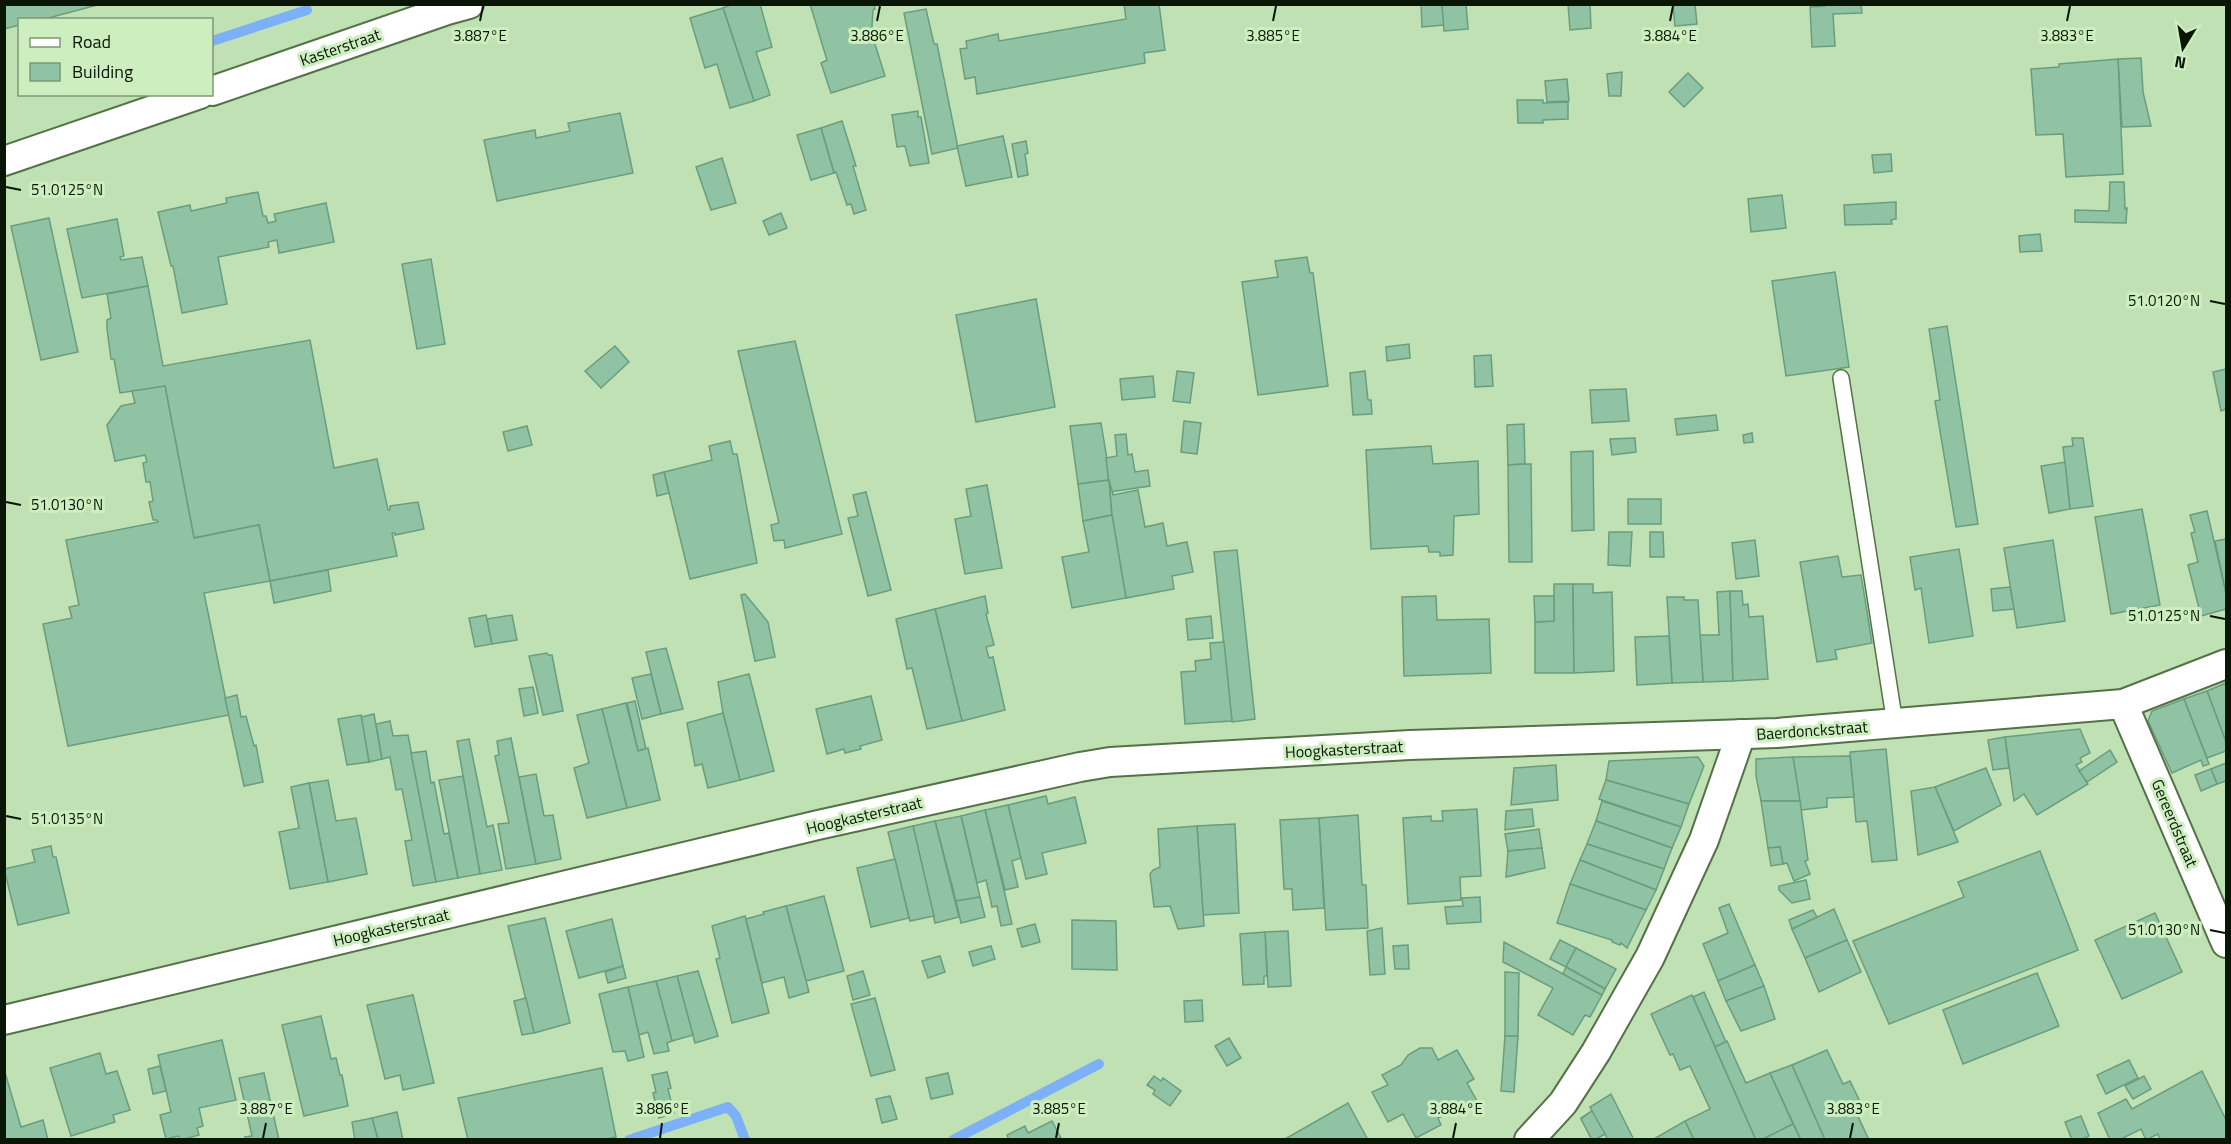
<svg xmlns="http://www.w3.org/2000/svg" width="2231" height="1144" font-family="'Titillium Web',sans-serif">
	<rect width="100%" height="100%" fill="#c0e1b3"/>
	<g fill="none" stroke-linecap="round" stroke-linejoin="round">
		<g stroke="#7cb0f9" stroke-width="10">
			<polyline points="212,41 307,10"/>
			<polyline points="629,1140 728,1107 736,1116 745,1140"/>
			<polyline points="953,1140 1099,1064"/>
		</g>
	</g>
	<g fill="#8fc3a3" stroke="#6a9d7e" stroke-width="1.5">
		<polygon points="4,4 101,4 41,20 20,20 20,25 4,29"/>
		<polygon points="733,4 760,4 772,47 756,52 770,95 754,101 723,8"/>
		<polygon points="810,4 874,4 875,9 873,10 871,42 874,41 885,76 831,93 821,63 827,60"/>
		<polygon points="1124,4 1159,4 1165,50 1144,53 1145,63 977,94 975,77 965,79 960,49 967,48 966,41 998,34 999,41 1126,19"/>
		<polygon points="1421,4 1442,4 1444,25 1422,27"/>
		<polygon points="1442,4 1466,4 1468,29 1444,31"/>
		<polygon points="1568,4 1590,4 1591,28 1570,30"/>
		<polygon points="1673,4 1695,4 1697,24 1675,26"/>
		<polygon points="1825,4 1861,4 1862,13 1833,14 1835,46 1812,47 1810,7 1825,6"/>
		<polygon points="723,8 754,101 730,108 717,64 705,68 690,18"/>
		<polygon points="926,9 934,44 937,44 958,148 932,154 904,13"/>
		<polygon points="2141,58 2143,92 2151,126 2122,127 2118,59"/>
		<polygon points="2118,59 2123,174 2066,177 2063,134 2036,135 2031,69 2059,67 2059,64"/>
		<polygon points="1622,72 1621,96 1609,96 1607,74"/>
		<polygon points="1688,73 1703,88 1684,107 1669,92"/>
		<polygon points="1567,79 1569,101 1547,102 1545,81"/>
		<polygon points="1517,100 1543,100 1543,103 1568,102 1568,119 1543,120 1543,123 1518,123"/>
		<polygon points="918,111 918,117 921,117 929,163 910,166 905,146 897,147 892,115"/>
		<polygon points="620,113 633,173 497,201 484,140 535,130 536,138 570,131 568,123"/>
		<polygon points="842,121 856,166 853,166 866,210 854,214 851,204 847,205 836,172 834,173 821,128"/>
		<polygon points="821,128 834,173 811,180 797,135"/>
		<polygon points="1003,136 1012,177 966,186 957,146"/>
		<polygon points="1026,141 1028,153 1025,154 1028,175 1018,177 1012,144"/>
		<polygon points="1891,154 1892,171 1874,173 1872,155"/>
		<polygon points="722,158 736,203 711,210 696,167"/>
		<polygon points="2110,182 2124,182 2125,209 2127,208 2126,223 2075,222 2075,210 2109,211"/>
		<polygon points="258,192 263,216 266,216 268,223 276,221 274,214 326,203 334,242 279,253 277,240 268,242 269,247 218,257 227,304 182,313 173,266 171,266 158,212 190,205 191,211 227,203 226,198"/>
		<polygon points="1782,195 1786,228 1751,232 1748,199"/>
		<polygon points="1896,202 1896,219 1891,220 1892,224 1845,225 1844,205"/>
		<polygon points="781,213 787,228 769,235 763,221"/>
		<polygon points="49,218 78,352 41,360 11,226"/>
		<polygon points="117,219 124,256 120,257 121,260 142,257 148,286 82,298 67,229"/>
		<polygon points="2040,234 2042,251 2020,252 2019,236"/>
		<polygon points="1307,257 1310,273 1313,273 1328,386 1258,395 1242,282 1278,277 1275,261"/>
		<polygon points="431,259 445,344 417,349 402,264"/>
		<polygon points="1835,272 1849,367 1786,376 1772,281"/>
		<polygon points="148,286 163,366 310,340 334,468 377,459 388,510 390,510 390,506 418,502 424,529 395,535 395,533 392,533 397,556 270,581 259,525 194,538 165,386 120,393 114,359 111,359 107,329 107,320 111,318 107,294"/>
		<polygon points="1036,299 1055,407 976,422 956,315"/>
		<polygon points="1947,326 1978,524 1956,527 1935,401 1940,400 1929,329"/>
		<polygon points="795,341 842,534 785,548 784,540 774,541 771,525 779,523 738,351"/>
		<polygon points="1409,344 1410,358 1387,361 1386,347"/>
		<polygon points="615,346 629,362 601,388 585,371"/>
		<polygon points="1491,355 1493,386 1475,387 1474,356"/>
		<polygon points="2226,369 2226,409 2221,411 2213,372"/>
		<polygon points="1177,371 1194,373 1190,403 1173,401"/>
		<polygon points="1365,371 1368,400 1371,400 1372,414 1353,415 1350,373"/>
		<polygon points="1153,376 1155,397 1122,400 1120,379"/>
		<polygon points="165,386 194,538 259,525 270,581 204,593 229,715 68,746 43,624 72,618 69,607 79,605 66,540 158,522 157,520 153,520 149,502 153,501 150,482 146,482 143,463 147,462 145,455 115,461 107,425 121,406 135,403 132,391"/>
		<polygon points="1626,389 1629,421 1592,423 1590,390"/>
		<polygon points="1716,415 1718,430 1677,435 1675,419"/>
		<polygon points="1184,421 1201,423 1197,454 1181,452"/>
		<polygon points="1101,423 1113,495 1109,480 1078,484 1070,426"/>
		<polygon points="1524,424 1525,464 1508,465 1507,425"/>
		<polygon points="527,426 532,445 508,451 503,432"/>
		<polygon points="1752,433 1753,442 1744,443 1743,435"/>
		<polygon points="1126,434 1128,455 1132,454 1135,472 1148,470 1150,486 1110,492 1106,458 1117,456 1115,435"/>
		<polygon points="1635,438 1636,452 1612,455 1610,439"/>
		<polygon points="2072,438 2083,438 2093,506 2070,509 2063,447 2073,446"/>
		<polygon points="730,441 733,454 737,454 757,563 690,579 664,472 712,460 709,446"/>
		<polygon points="1431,446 1433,464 1478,461 1479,514 1454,516 1453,555 1440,556 1440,552 1429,552 1428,546 1371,549 1366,450"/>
		<polygon points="1593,451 1594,530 1572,531 1571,452"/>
		<polygon points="2065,462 2070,509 2049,513 2041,466"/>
		<polygon points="1525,464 1531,464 1532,562 1509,562 1508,465"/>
		<polygon points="664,472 669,493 657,496 653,475"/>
		<polygon points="1109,480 1112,515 1083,521 1078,484"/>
		<polygon points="1109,480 1113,495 1138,490 1145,527 1163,523 1167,546 1187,542 1193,572 1172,576 1174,589 1126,598 1112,515"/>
		<polygon points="987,485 1002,568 965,574 955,519 971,516 966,489"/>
		<polygon points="866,492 891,590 868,596 848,518 858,516 853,495"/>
		<rect x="1628" y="499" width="33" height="25"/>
		<polygon points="2142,509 2160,605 2111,614 2095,517"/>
		<polygon points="2207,511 2226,593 2226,609 2201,616 2188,565 2198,562 2191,533 2195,532 2190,515"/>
		<polygon points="1112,515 1126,598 1072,608 1062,557 1089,552 1083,521"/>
		<polygon points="1609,532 1632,532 1630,566 1608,565"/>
		<polygon points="1650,532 1663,532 1664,557 1650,557"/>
		<polygon points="2226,539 2226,593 2215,541"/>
		<polygon points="1755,540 1759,576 1736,579 1732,543"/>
		<polygon points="2053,540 2065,621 2017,628 2004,548"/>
		<polygon points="1959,549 1973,636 1929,643 1921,588 1915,590 1910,557"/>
		<polygon points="1237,550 1255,719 1232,722 1214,552"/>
		<polygon points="1838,556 1842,577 1861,575 1872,643 1835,650 1837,659 1817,662 1800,562"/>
		<polygon points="328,570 331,591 274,603 270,581"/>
		<polygon points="1554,584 1573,584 1574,673 1535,673 1535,622 1554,621"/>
		<polygon points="1573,584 1593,584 1593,593 1612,592 1614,671 1574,673"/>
		<polygon points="2010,587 2014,609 1993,611 1991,589"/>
		<polygon points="1730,591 1733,681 1703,682 1700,635 1719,635 1717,592"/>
		<polygon points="1730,591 1742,591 1743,605 1748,604 1749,617 1763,616 1768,679 1733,681"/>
		<polygon points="745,594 768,622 775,657 755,661 741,595"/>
		<polygon points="985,596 988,613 986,614 994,645 986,647 989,658 993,657 1005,710 962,721 935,609"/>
		<polygon points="1436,596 1437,620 1489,619 1491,673 1404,676 1402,597"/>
		<polygon points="1534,596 1554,596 1554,621 1535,622"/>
		<polygon points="1667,597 1684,597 1684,600 1698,600 1703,682 1672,683"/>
		<polygon points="935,609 962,721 927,729 912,668 907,669 896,619"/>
		<polygon points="486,615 492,644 475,647 469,618"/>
		<polygon points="512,615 517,640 492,644 487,619"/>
		<polygon points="1211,616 1213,638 1188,640 1186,619"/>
		<polygon points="1669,636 1672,683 1637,685 1635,637"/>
		<polygon points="1224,642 1232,721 1185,724 1181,672 1196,671 1195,661 1211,659 1210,643"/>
		<polygon points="666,648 683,709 661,714 646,652"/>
		<polygon points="547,653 548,655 552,655 563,711 543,715 529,656"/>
		<polygon points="651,674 661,714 642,719 632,678"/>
		<polygon points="749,674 774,771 740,780 723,713 718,682"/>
		<polygon points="2226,683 2226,742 2207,691"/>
		<polygon points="533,687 538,713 524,716 519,689"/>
		<polygon points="2207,691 2226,742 2226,751 2207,758 2184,699"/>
		<polygon points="237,695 241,717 246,716 254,746 256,745 263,782 244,786 225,698"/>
		<polygon points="871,696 882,740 860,746 861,749 845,753 844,749 827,754 816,709"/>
		<polygon points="2184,699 2209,764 2203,766 2201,760 2172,773 2148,721 2152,711"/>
		<polygon points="635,701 646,749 638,751 627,703"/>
		<polygon points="626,703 638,751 648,748 660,800 627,808 602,709"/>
		<polygon points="602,709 627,808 587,818 574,768 589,763 577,715"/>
		<polygon points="723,713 740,780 708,788 702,764 695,766 687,723"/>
		<polygon points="374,714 382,759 369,762 361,717"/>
		<polygon points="361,715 369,762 347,765 338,719"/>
		<polygon points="390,721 393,736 408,735 436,882 413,886 405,841 412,840 402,789 396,790 390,757 382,759 376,724"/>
		<polygon points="2080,729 2090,753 2080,758 2082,762 2076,765 2088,784 2037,815 2024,794 2014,801 2005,737"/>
		<polygon points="2005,737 2009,768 1993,770 1988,740"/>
		<polygon points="511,738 536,864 506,869 498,824 509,823 495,756 499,755 497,741"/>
		<polygon points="469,739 487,827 493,825 502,870 480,874 457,741"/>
		<polygon points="1886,749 1897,860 1872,862 1867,821 1856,822 1850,752"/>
		<polygon points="2110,750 2117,762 2087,782 2079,771"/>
		<polygon points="426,751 431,783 434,782 444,834 449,833 458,878 436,882 411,753"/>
		<polygon points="1850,756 1854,797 1827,798 1827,807 1801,810 1793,757"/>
		<polygon points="1698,757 1704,766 1689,804 1606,780 1609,761"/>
		<polygon points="1793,757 1800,801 1761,801 1756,776 1756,759"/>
		<polygon points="2226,763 2226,781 2217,784 2211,769"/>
		<polygon points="1556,765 1558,800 1511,805 1514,768"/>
		<polygon points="1986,768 2001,805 1954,831 1935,787"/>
		<polygon points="2211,769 2217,784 2201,791 2195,775"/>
		<polygon points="536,774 544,816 553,815 561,859 536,864 519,777"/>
		<polygon points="463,776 480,874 458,878 439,780"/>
		<polygon points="328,780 336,821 356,818 367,874 328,882 309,783"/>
		<polygon points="1606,780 1689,804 1681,827 1599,799"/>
		<polygon points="309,783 328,882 290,889 279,832 299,828 291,787"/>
		<polygon points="1935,787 1958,842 1918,855 1911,791"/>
		<polygon points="1046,796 1048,804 1075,797 1086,843 1042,853 1047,874 1026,879 1008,805"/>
		<polygon points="1602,801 1681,827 1672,848 1596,821"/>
		<polygon points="1761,801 1800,801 1808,860 1805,861 1810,874 1794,881 1787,863 1783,864 1780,847 1768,848"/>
		<polygon points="1008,805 1021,858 1012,861 1018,887 1005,890 985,810"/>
		<polygon points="1477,809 1481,876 1460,877 1461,900 1408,904 1403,818 1431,816 1431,821 1443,821 1442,811"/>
		<polygon points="1532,809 1534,826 1505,830 1506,811"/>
		<polygon points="985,810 1012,924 1001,926 997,906 992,907 986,880 977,883 961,816"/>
		<polygon points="1358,815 1362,885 1366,885 1368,928 1326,930 1319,818"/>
		<polygon points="961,816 980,897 956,901 935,821"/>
		<polygon points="1319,818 1324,908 1293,910 1292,889 1284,889 1280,820"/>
		<polygon points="935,821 959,917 935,923 913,826"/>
		<polygon points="1596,821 1672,848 1664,869 1587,844"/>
		<polygon points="1235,824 1239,913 1203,915 1197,826"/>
		<polygon points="913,826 934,916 910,921 888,832"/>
		<polygon points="1197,826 1204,926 1178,929 1170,906 1154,907 1150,874 1153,870 1160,867 1158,829"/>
		<polygon points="1539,829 1542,848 1508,851 1505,834"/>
		<polygon points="1587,844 1664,869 1656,890 1580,860"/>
		<polygon points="51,846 53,857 56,857 69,913 18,925 4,869 35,862 32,850"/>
		<polygon points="1780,847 1783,864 1771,866 1768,848"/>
		<polygon points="1542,848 1545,868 1506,877 1508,851"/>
		<polygon points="2040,851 2078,950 1889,1024 1853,941 1964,897 1958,882"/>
		<polygon points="895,859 909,918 871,927 857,868"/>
		<polygon points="1580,860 1656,890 1646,910 1570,884"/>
		<polygon points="1806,880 1810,899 1792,903 1779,890 1779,886"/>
		<polygon points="1570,884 1646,910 1627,948 1621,943 1620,945 1612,942 1612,940 1557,923"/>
		<polygon points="824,896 844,971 806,981 786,906"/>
		<polygon points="980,897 985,917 961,923 956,901"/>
		<polygon points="1480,897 1481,922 1447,924 1445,907 1463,906 1462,898"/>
		<polygon points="1729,904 1755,965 1718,981 1703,944 1728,933 1719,908"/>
		<polygon points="786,906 809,992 789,998 784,977 762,983 745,916 746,919 764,914 763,912"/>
		<polygon points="1834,909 1847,940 1805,958 1792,929"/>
		<polygon points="1813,910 1817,917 1792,929 1789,920"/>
		<polygon points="2155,913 2182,972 2122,999 2095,940"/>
		<polygon points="745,916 769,1013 732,1023 716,959 720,958 712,926"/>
		<polygon points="545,918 570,1023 534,1033 508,926"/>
		<polygon points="612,919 623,966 579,978 566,931"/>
		<polygon points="1072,920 1116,921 1117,970 1072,969"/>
		<polygon points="1035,924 1040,942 1022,947 1017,929"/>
		<polygon points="1382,928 1385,974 1370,975 1367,931"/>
		<polygon points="1288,931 1291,986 1268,987 1265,932"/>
		<polygon points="1265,932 1267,976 1264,976 1264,984 1243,985 1240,934"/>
		<polygon points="1560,940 1576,948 1566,967 1550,959"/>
		<polygon points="1847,940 1861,972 1819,992 1805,958"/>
		<polygon points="1504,942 1602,995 1590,1017 1585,1015 1573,1035 1538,1015 1553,988 1503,962"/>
		<polygon points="1408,945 1409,969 1395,969 1393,946"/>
		<polygon points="991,946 995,959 973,966 969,952"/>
		<polygon points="1576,948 1616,969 1605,989 1566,967"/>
		<polygon points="940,956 945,972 928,978 922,961"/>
		<polygon points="1755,965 1764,986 1726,1001 1718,981"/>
		<polygon points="623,966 626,978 608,983 605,972"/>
		<polygon points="1566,967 1605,989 1602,995 1563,974"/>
		<polygon points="698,971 718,1036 695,1043 677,976"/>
		<polygon points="863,971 870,995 853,1000 847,976"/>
		<polygon points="1505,972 1519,973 1518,1036 1505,1036"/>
		<polygon points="2037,973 2059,1026 1963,1064 1943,1010"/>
		<polygon points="677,976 693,1035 672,1041 656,981"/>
		<polygon points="656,981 672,1041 667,1043 669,1051 654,1054 648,1032 639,1035 628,987"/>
		<polygon points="1764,986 1775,1019 1741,1031 1726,1001"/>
		<polygon points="628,987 644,1057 628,1061 625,1051 613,1052 599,994"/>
		<polygon points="1704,992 1726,1042 1715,1047 1693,997"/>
		<polygon points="413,995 434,1083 403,1090 400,1075 385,1079 367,1005"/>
		<polygon points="1692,995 1715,1047 1756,1140 1694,1140 1685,1121 1710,1109 1690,1066 1680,1070 1673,1054 1670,1055 1651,1014"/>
		<polygon points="526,998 534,1033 522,1035 514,1001"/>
		<polygon points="875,998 895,1070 871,1076 851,1004"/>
		<polygon points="1202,1000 1203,1021 1185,1022 1184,1001"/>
		<polygon points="321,1016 331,1059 336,1058 340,1075 342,1075 348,1106 304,1116 282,1025"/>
		<polygon points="1505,1036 1518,1036 1514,1092 1501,1091"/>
		<polygon points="1229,1038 1241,1058 1227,1066 1215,1046"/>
		<polygon points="222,1040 236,1100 199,1108 203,1126 197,1128 199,1135 181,1140 178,1136 166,1139 160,1115 171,1112 158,1055"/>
		<polygon points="1727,1041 1746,1083 1770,1073 1793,1124 1761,1140 1756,1140 1715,1047"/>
		<polygon points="1420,1048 1432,1048 1438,1060 1457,1050 1474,1079 1467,1083 1477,1101 1456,1113 1454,1110 1438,1118 1441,1125 1416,1138 1403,1114 1388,1122 1372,1092 1388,1085 1382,1075 1401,1065 1408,1055"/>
		<polygon points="1827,1050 1843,1084 1850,1081 1863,1108 1856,1112 1869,1140 1825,1140 1792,1065"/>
		<polygon points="100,1053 106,1074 117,1071 130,1110 113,1115 115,1122 71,1136 50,1068"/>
		<polygon points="2129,1060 2138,1078 2106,1094 2097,1075"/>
		<polygon points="1792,1065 1825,1140 1801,1140 1770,1073"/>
		<polygon points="160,1066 166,1091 153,1094 148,1069"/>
		<polygon points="602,1068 616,1137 603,1140 468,1140 458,1098"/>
		<polygon points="4,1069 21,1127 43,1120 48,1140 4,1140"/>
		<polygon points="2202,1071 2226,1120 2226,1140 2160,1140 2158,1134 2146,1140 2141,1129 2119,1140 2110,1140 2098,1113 2126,1099 2132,1109"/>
		<polygon points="667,1072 671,1088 668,1089 674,1113 659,1118 653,1093 656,1092 652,1075"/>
		<polygon points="264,1073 279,1140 245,1140 245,1137 252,1136 239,1078"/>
		<polygon points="948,1073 953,1094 931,1099 926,1078"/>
		<polygon points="1154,1076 1161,1081 1163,1078 1181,1091 1170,1106 1153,1094 1155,1090 1147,1085"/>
		<polygon points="2144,1076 2151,1089 2133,1099 2125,1086"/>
		<polygon points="1611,1094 1634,1140 1608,1140 1605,1134 1592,1140 1581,1118 1592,1111 1590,1107"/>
		<polygon points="890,1096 897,1119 882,1123 876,1099"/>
		<polygon points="1348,1103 1368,1140 1285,1140 1285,1139"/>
		<polygon points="1592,1111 1605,1134 1595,1140 1592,1140 1581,1119"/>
		<polygon points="397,1112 403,1140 378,1140 372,1118"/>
		<polygon points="2081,1116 2089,1136 2081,1140 2072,1140 2065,1122"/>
		<polygon points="372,1118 378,1140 355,1140 352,1122"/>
		<polygon points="1052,1121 1062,1140 1009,1140 1007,1135 1025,1126 1028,1133"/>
		<polygon points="1685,1121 1694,1140 1652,1140"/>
		<polygon points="1793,1124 1801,1140 1761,1140"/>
	</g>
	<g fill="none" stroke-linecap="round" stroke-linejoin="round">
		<defs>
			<polyline id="service" points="1841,378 1895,724"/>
			<g id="minor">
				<polyline points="212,91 447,10 469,4"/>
				<polyline points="4,161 200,94"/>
				<polyline points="2123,704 2226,943"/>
				<polyline points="4,1020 818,825 1080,767 1110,762 1410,745 1777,733 2123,704 2226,664"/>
				<polyline points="1529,1140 1563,1103 1596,1052 1650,957 1704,840 1741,734"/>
			</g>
		</defs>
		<use href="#service" stroke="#547148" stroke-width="18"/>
		<use href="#minor" stroke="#547148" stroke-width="32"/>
		<use href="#service" stroke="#fff" stroke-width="15"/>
		<use href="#minor" stroke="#fff" stroke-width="28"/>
	</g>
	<path fill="none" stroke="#091505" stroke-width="2" d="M480 21 483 6M877 21 880 6M1273 21 1276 6M1670 21 1673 6M2067 21 2070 6M6 187 21 190M2210 301 2225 304M6 502 21 505M2210 616 2225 619M6 816 21 819M2210 930 2225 933M263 1138 266 1123M660 1138 662 1123M1056 1138 1059 1123M1453 1138 1456 1123M1850 1138 1853 1123"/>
	<g text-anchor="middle" stroke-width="6" stroke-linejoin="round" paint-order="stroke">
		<g font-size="16" fill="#091505" stroke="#cdefc0">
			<text transform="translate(340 47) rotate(-19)" y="6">Kasterstraat</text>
			<text transform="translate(1812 730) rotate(-4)" y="6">Baerdonckstraat</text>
			<text transform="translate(1344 749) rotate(-3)" y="6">Hoogkasterstraat</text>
			<text transform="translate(864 815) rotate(-13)" y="6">Hoogkasterstraat</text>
			<text transform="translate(2175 823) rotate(67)" y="6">Gereerdstraat</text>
			<text transform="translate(391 927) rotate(-13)" y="6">Hoogkasterstraat</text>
		</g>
	</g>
	<g font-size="15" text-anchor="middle" fill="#091505" stroke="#cdefc0" stroke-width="6" stroke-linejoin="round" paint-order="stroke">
		<text x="480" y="41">3.887°E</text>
		<text x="877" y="41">3.886°E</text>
		<text x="1273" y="41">3.885°E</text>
		<text x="1670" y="41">3.884°E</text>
		<text x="2067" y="41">3.883°E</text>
		<text x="67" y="195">51.0125°N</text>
		<text x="2164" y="306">51.0120°N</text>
		<text x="67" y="510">51.0130°N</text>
		<text x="2164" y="621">51.0125°N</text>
		<text x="67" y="824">51.0135°N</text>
		<text x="2164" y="935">51.0130°N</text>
		<text x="266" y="1114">3.887°E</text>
		<text x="662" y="1114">3.886°E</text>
		<text x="1059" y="1114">3.885°E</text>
		<text x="1456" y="1114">3.884°E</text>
		<text x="1853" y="1114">3.883°E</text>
	</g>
	<rect width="2231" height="1144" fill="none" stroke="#091505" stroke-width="12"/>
	<rect x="18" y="18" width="195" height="78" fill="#cdefc0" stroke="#7f9875" stroke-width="1.5"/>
	<rect x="30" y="38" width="30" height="9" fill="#ffffff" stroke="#7f9875" stroke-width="1.5"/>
	<text x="72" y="48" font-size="18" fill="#091505">Road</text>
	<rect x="30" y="63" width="30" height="18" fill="#8fc3a3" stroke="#7f9875" stroke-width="1.5"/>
	<text x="72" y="78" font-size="18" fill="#091505">Building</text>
	<g transform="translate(2183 48) rotate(191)" stroke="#cdefc0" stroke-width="4.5" paint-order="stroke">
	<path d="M0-4.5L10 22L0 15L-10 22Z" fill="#091505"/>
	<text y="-9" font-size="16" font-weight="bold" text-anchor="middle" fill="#091505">N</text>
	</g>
</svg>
